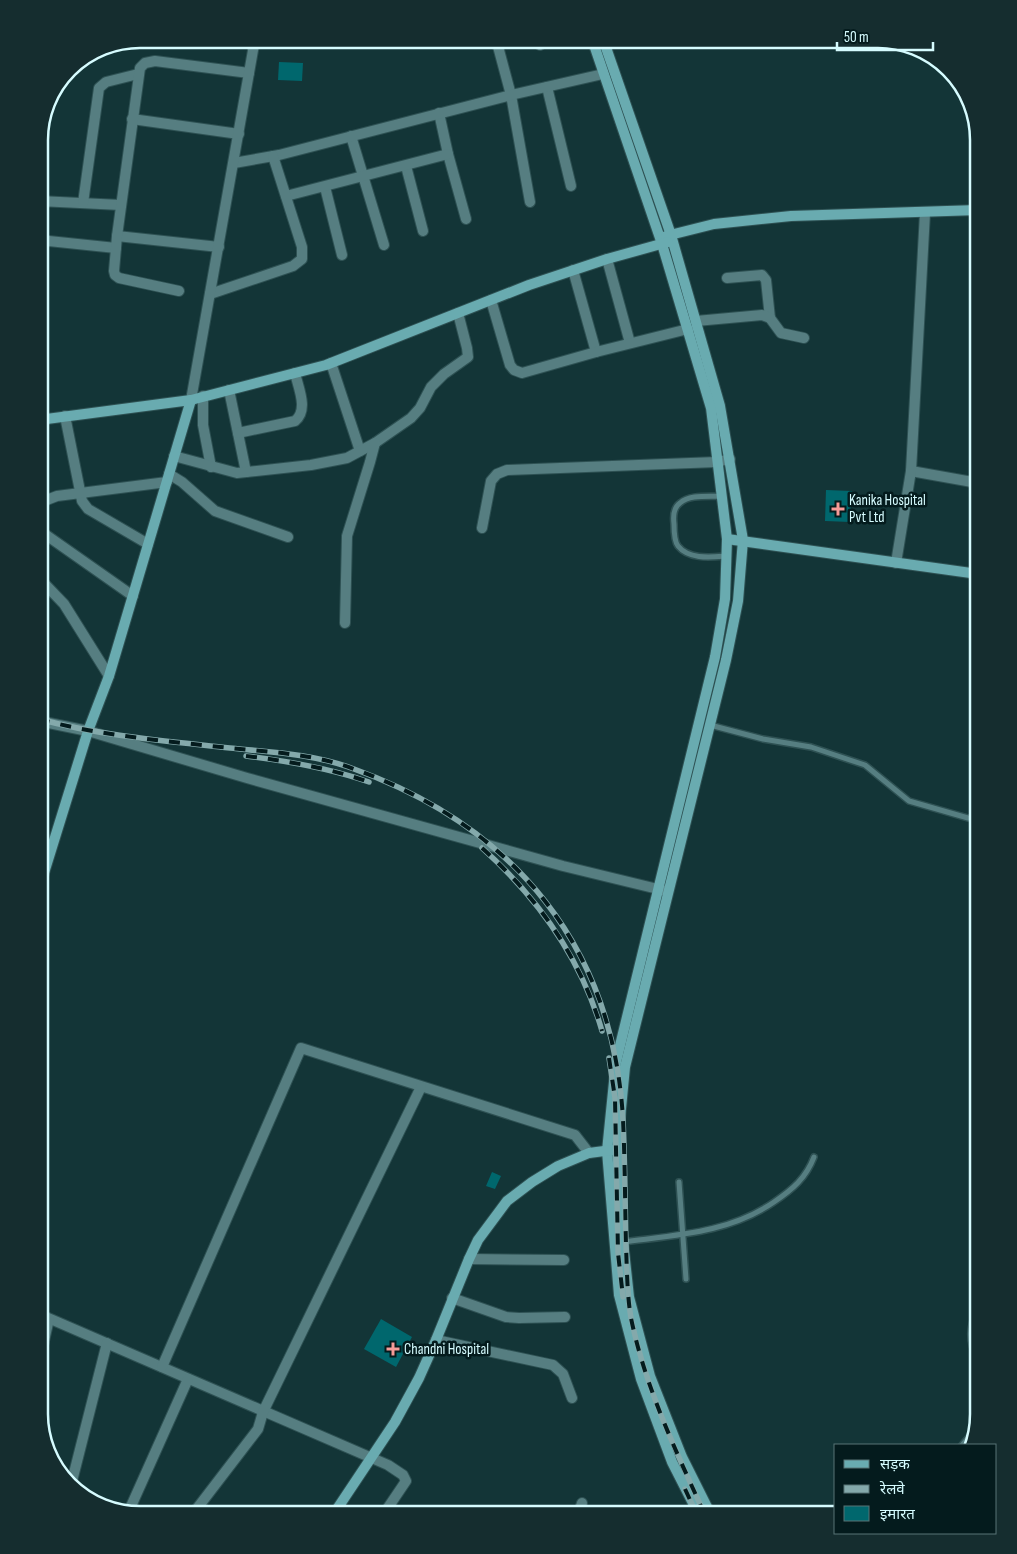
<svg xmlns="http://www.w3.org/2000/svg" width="1017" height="1554" font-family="'Sofia Sans Condensed','Noto Sans Devanagari',sans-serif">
	<rect width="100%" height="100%" fill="#133537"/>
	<g fill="#00676d">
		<polygon points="279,62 303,63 302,81 278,80"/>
		<polygon points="826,490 852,491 850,522 825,521"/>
		<polygon points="492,1172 501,1176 495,1189 486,1186"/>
		<polygon points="381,1319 412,1337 396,1367 364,1349"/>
	</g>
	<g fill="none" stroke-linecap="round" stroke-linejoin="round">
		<defs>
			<g id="lane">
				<path d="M722 496C709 497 690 494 680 503 673 508 673 516 674 524 674 531 674 541 678 546 689 560 712 557 726 556"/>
				<polyline points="710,725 763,739 811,747 865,765 909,801 968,818 978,819"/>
				<polyline points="975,1009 978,1015"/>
				<polyline points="679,1182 686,1279"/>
				<path d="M623 1242C676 1235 729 1233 774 1202 793 1189 806 1178 814 1157"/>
				<path d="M978 1360C968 1342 969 1326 978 1308"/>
				<polyline points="962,1445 973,1432"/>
			</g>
			<g id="street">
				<polyline points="496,39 511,95 530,202"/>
				<polyline points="538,39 540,45"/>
				<polyline points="547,87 571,186"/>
				<polyline points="439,113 448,154 466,219"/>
				<polyline points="132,119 239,134"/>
				<polyline points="351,136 384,245"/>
				<polyline points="234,163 279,155 511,95 603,74"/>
				<polyline points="406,166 423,231"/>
				<polyline points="325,187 342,255"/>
				<polyline points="286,196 448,154"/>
				<polyline points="39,201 121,205"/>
				<polyline points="83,203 99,88 106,82 138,74"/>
				<polyline points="117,236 219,247"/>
				<polyline points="39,240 116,248"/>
				<polyline points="607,259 630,343"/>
				<polyline points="573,270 596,352"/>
				<polyline points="727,278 762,275 766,280 770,318"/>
				<polyline points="179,291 119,278 115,275 114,271 117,236 140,68 145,63 155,61 249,73"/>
				<polyline points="210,294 293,266 302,259 302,247 273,156"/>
				<polyline points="491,300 510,365 514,370 522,373 596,352 688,329"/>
				<polyline points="696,321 762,315 770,318 781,333 804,338"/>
				<polyline points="331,363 360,451"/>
				<polyline points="229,390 246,472"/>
				<polyline points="203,396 203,425 211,467"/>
				<polyline points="191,400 255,39"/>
				<polyline points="65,416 82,501 88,509 148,544"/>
				<path d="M238 433 295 421C309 410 298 387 295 373"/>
				<polyline points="174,456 237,473 311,465 347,458 375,443 411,418 420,408 431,387 444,374 468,357 467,348 458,313"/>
				<polyline points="911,471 978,483"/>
				<polyline points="169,474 182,482 215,511 288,537"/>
				<polyline points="39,479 44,500"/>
				<polyline points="975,482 978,452"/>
				<polyline points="39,503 57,496 167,482"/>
				<polyline points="482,528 491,481 497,474 507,470 717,462 730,459"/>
				<polyline points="39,530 133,596"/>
				<polyline points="896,563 911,471 925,213"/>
				<polyline points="39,578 64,604 109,676"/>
				<polyline points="345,623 347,536 370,462 375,443"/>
				<polyline points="39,721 88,731 247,778 563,866 666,891"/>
				<polyline points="469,1259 564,1260"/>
				<polyline points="452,1298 506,1317 519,1318 565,1317"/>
				<polyline points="39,1314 388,1465 403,1475 406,1481 383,1515"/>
				<polyline points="436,1340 553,1365 563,1374 572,1398"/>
				<polyline points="39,1363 49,1319"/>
				<polyline points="162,1367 301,1048 575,1135 589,1153"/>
				<polyline points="71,1485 107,1343"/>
				<polyline points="128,1513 188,1379"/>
				<polyline points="192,1515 258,1429 263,1412 421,1087"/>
				<polyline points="578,1515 582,1503"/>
			</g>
			<g id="secondary">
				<polyline points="592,39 662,244 711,408 727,539 725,599 715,657 616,1062 607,1151 619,1295 641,1379 672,1462 699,1515"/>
				<polyline points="603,39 671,235 720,406 743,540 738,601 726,660 625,1067 617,1150 622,1232 629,1297 650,1376 682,1457 711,1515"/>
				<polyline points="666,236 714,224 791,216 978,210"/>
				<polyline points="39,420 191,400 326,365 529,285 607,259 668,242"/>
				<polyline points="727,539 978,574"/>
				<polyline points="39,889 88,731 109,676 191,400"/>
				<polyline points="333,1515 395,1422 419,1378 436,1340 469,1259 478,1240 507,1201 532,1182 558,1166 589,1153 612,1150"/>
			</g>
		</defs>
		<use href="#lane" stroke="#2e5153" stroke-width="8"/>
		<use href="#street" stroke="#2e5153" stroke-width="12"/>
		<use href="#secondary" stroke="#2e5153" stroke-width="12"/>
		<use href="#lane" stroke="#567e81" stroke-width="5"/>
		<use href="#street" stroke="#567e81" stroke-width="10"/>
		<use href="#secondary" stroke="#69abb0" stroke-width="10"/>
		<defs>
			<g id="rail">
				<path d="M39 719C101 736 166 741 230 748 271 752 315 754 354 769 515 827 613 947 623 1119 625 1161 625 1204 626 1246 627 1269 627 1295 631 1318 645 1387 676 1451 705 1515"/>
				<path d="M246 756C288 761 329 768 369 782"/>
				<path d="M482 848C538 898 581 958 602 1031"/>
				<polyline points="609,1058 615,1098 618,1253 623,1297"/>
				<polyline points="685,1489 697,1515"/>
			</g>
		</defs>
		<use href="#rail" stroke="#84a9ab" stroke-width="5.5"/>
		<use href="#rail" stroke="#041b1d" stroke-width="4" stroke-dasharray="11" stroke-linecap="butt"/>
	</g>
	<g fill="#f59b98" stroke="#041b1d" stroke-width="2">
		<path d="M835.5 501.5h5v5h5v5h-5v5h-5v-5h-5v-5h5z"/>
		<path d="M390.5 1341.5h5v5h5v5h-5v5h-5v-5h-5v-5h5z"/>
	</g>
	<g text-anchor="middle" stroke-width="5" stroke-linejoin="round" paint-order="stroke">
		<g font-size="15" fill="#d6fcff" stroke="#041b1d" text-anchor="start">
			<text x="849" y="505">Kanika Hospital<tspan x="849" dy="17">Pvt Ltd</tspan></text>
			<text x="404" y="1354">Chandni Hospital</text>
		</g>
	</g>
	<path d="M0 0H1017V1554H0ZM140 48H878A92 92 0 0 1 970 140V1414A92 92 0 0 1 878 1506H140A92 92 0 0 1 48 1414V140A92 92 0 0 1 140 48Z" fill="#152d2f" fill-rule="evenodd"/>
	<path fill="none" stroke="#d6fcff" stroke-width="2.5" d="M140 48H878A92 92 0 0 1 970 140V1414A92 92 0 0 1 878 1506H140A92 92 0 0 1 48 1414V140A92 92 0 0 1 140 48Z"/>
	<rect x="834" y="1444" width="162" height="90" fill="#041b1d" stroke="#587577"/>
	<rect x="844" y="1460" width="25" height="8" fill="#69abb0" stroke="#587577"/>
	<text x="880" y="1469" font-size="15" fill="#d6fcff">सड़क</text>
	<rect x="844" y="1485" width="25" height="8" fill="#84a9ab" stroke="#587577"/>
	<text x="880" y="1494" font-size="15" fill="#d6fcff">रेलवे</text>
	<rect x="844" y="1506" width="25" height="15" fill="#00676d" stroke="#587577"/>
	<text x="880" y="1519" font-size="15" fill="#d6fcff">इमारत</text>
	<path d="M837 42v8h96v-8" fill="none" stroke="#d6fcff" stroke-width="2.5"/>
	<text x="844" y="42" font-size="15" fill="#d6fcff" stroke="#041b1d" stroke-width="4" paint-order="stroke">50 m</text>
</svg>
